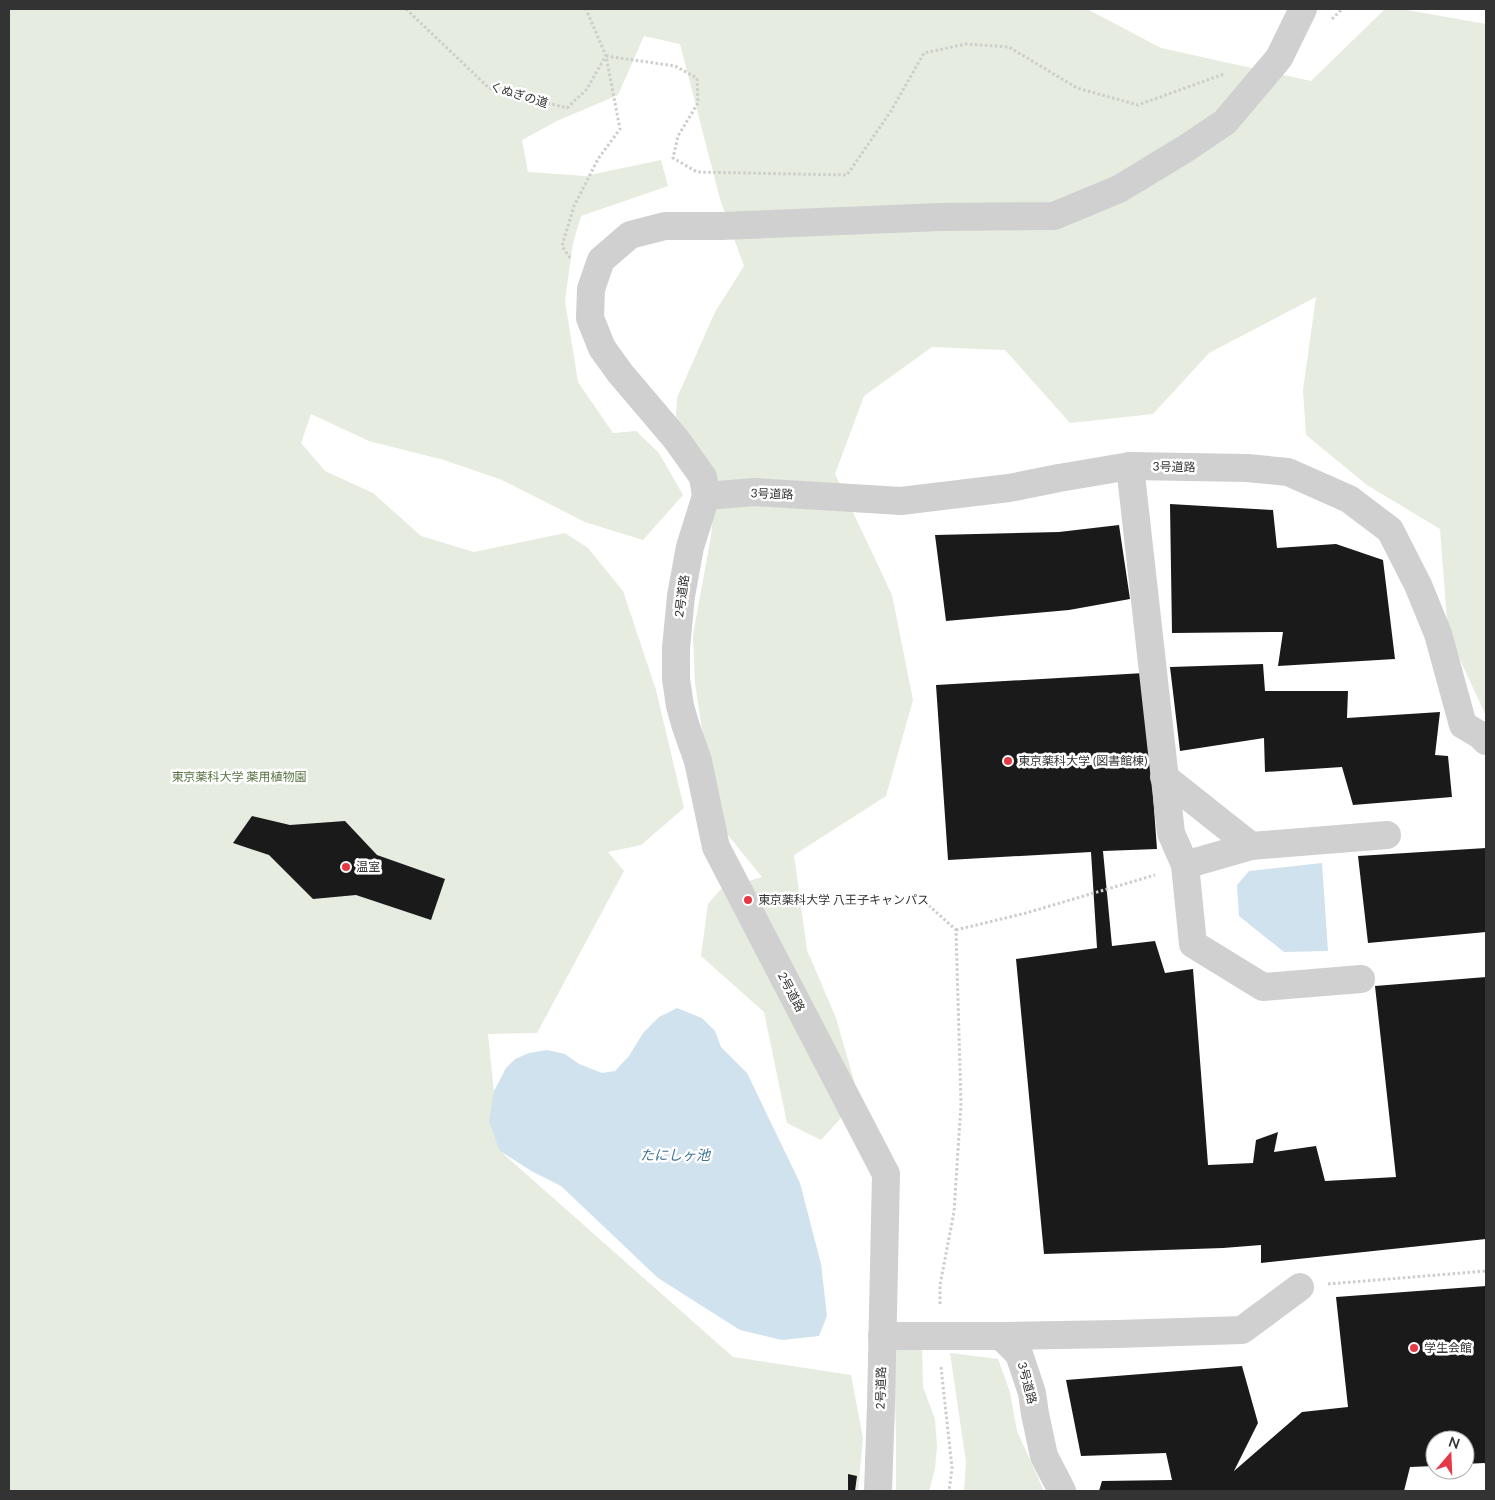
<svg xmlns="http://www.w3.org/2000/svg" width="1495" height="1500" font-family="Lato,'Noto Sans JP',sans-serif">
	<rect width="100%" height="100%" fill="#fff"/>
	<g fill="#e6ecdf">
		<polygon points="9,9 1087,9 1161,48 1311,81 1385,9 1401,9 1486,24 1486,716 1448,634 1440,529 1367,485 1306,435 1303,390 1316,297 1209,353 1153,414 1070,423 1005,350 932,347 864,396 835,474 892,595 913,700 886,796 794,855 807,950 836,1018 859,1098 821,1140 787,1123 764,1012 701,956 708,904 720,890 762,877 719,824 712,792 695,684 693,635 711,536 717,476 676,417 677,398 715,312 744,266 720,199 680,44 644,36 618,95 557,121 522,140 528,172 585,176 661,160 668,186 581,216 573,243 565,301 578,382 613,433 636,431 659,453 683,495 643,540 585,522 502,480 444,460 369,441 311,414 301,443 325,471 373,493 421,536 474,552 565,533 588,548 623,591 656,690 684,808 641,845 608,852 624,871 537,1033 488,1034 500,1151 733,1357 851,1375 863,1438 858,1491 9,1491"/>
		<polygon points="922,1345 923,1387 935,1419 937,1446 935,1469 929,1491 896,1491 896,1441 894,1347"/>
		<polygon points="950,1353 998,1359 1010,1392 1017,1431 1044,1491 964,1491 966,1462"/>
	</g>
	<g fill="#cfe2ee">
		<polygon points="1322,863 1328,951 1284,952 1239,916 1237,885 1249,871"/>
		<polygon points="677,1008 702,1018 715,1031 721,1047 747,1073 800,1183 821,1264 827,1316 819,1336 782,1340 740,1330 658,1278 561,1186 533,1172 500,1151 489,1122 494,1091 506,1068 515,1059 529,1053 547,1050 565,1054 579,1064 602,1073 615,1071 629,1056 643,1033 659,1017"/>
	</g>
	<g fill="#1a1a1a">
		<polygon points="1170,504 1273,510 1277,548 1336,544 1383,560 1395,659 1278,666 1283,632 1172,633"/>
		<polygon points="1119,525 1130,599 1069,610 946,621 935,535 1059,532"/>
		<polygon points="1263,664 1265,691 1348,691 1347,718 1440,712 1435,755 1448,756 1452,797 1353,805 1342,767 1265,772 1264,738 1180,751 1170,667"/>
		<polygon points="1144,673 1157,849 1103,851 1112,946 1155,941 1165,973 1193,969 1208,1165 1253,1163 1256,1140 1278,1132 1274,1152 1316,1146 1325,1181 1396,1177 1375,986 1486,977 1486,1239 1261,1263 1261,1245 1223,1248 1044,1254 1016,959 1097,948 1091,852 948,860 936,685"/>
		<polygon points="252,816 290,825 345,821 377,855 445,879 431,920 356,895 313,899 269,855 233,843"/>
		<polygon points="1486,848 1486,932 1368,943 1358,856"/>
		<polygon points="1486,1286 1486,1464 1484,1463 1465,1464 1465,1440 1435,1440 1435,1466 1410,1467 1404,1491 1099,1491 1102,1481 1172,1480 1166,1453 1081,1456 1066,1380 1242,1366 1258,1423 1234,1471 1302,1412 1348,1407 1336,1297"/>
		<polygon points="848,1474 857,1476 855,1491 848,1491"/>
	</g>
	<g fill="none" stroke-linecap="round" stroke-linejoin="round">
		<g stroke="#cdcdcd" stroke-width="3" stroke-dasharray="2.5 2.5" stroke-linecap="butt">
			<polyline points="406,9 489,88 567,108 587,89 605,57"/>
			<polyline points="1332,19 1342,9"/>
			<polyline points="606,56 675,66 697,78 698,103 678,136 673,158 697,172 847,175 891,111 924,53 966,44 1009,47 1077,88 1138,105 1224,74"/>
			<polyline points="570,258 562,246 574,206 598,159 620,129 606,56 586,9"/>
			<polyline points="925,902 956,930 961,1104 954,1212 940,1285 940,1306"/>
			<polyline points="956,930 1026,913 1155,875"/>
			<polyline points="1328,1284 1486,1271"/>
			<polyline points="941,1367 952,1468 949,1491"/>
		</g>
		<g stroke="#d0d0d0" stroke-width="28">
			<polyline points="1130,466 1171,833 1185,865 1193,944 1263,987 1361,979"/>
			<polyline points="706,496 754,492 901,501 1009,488 1059,478 1130,466 1247,468 1288,472 1349,499 1390,530 1418,585 1438,634 1463,725 1480,735 1486,741"/>
			<polyline points="1164,777 1251,846"/>
			<polyline points="1185,865 1251,846 1387,835"/>
			<polyline points="882,1336 1001,1336 1019,1354 1032,1393 1035,1414 1044,1456 1062,1491"/>
			<polyline points="1001,1336 1118,1334 1242,1330 1300,1287"/>
			<polyline points="878,1491 881,1405 886,1174 716,847 698,761 686,727 680,706 676,679 676,648 681,596 690,547 706,496 703,477 676,439 620,373 602,348 590,318 591,289 601,260 630,235 665,226 722,226 941,217 1054,216 1119,189 1185,149 1225,122 1279,58 1303,9"/>
		</g>
	</g>
	<g fill="#e63946" stroke="#fff" stroke-width="2">
		<circle cx="1008" cy="761" r="5"/>
		<circle cx="346" cy="867" r="5"/>
		<circle cx="748" cy="900" r="5"/>
		<circle cx="1414" cy="1348" r="5"/>
	</g>
	<g text-anchor="middle" stroke-width="5" stroke-linejoin="round" paint-order="stroke">
		<g font-size="12" fill="#333" stroke="#fff">
			<text transform="translate(519 95) rotate(17)" y="4">くぬぎの道</text>
			<text transform="translate(1174 467) rotate(1)" y="4">3号道路</text>
			<text transform="translate(772 494) rotate(2)" y="4">3号道路</text>
			<text transform="translate(682 596) rotate(-82)" y="4">2号道路</text>
			<text transform="translate(791 992) rotate(62)" y="4">2号道路</text>
			<text transform="translate(1027 1383) rotate(75)" y="4">3号道路</text>
			<text transform="translate(881 1388) rotate(-89)" y="4">2号道路</text>
		</g>
		<g font-size="12" fill="#333" stroke="#fff" text-anchor="start">
			<text x="1018" y="765">東京薬科大学 (図書館棟)</text>
			<text x="356" y="871">温室</text>
			<text x="758" y="904">東京薬科大学 八王子キャンパス</text>
			<text x="1424" y="1352">学生会館</text>
		</g>
		<g font-size="12" fill="#56703f" stroke="#fff">
			<text x="239" y="781">東京薬科大学 薬用植物園</text>
		</g>
		<g font-size="14" font-style="italic" fill="#3f7597" stroke="#fff">
			<text x="675" y="1160">たにしヶ池</text>
		</g>
	</g>
	<rect width="1495" height="1500" fill="none" stroke="#333333" stroke-width="20"/>
	<g transform="translate(1450 1455) rotate(19)"><circle r="24" fill="#ffffff" stroke="#adadad"/>
	<path d="M0-4L9 19L0 12L-9 19Z" fill="#e63946"/>
	<text y="-8" font-size="14" font-weight="bold" text-anchor="middle" fill="#333333">N</text>
	</g>
</svg>
